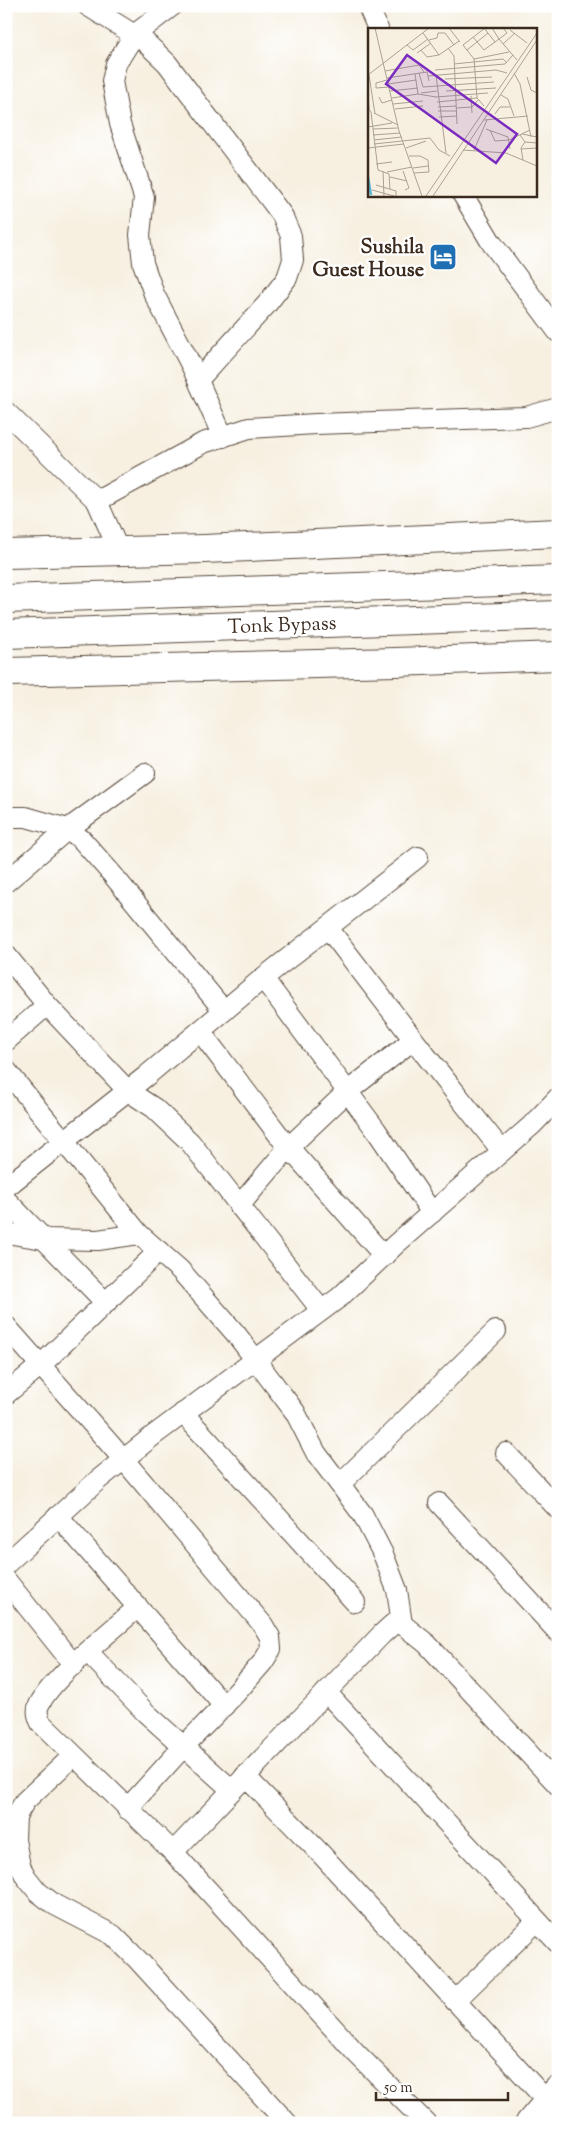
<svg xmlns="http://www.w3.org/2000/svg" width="564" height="2129" font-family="'Sorts Mill Goudy',serif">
	<rect width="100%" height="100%" fill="#fff"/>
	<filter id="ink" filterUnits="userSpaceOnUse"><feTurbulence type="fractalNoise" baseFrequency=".02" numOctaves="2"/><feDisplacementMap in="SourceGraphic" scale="10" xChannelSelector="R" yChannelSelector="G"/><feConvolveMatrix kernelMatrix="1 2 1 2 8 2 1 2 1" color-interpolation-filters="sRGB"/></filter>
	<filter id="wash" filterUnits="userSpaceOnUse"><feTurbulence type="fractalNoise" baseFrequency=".0096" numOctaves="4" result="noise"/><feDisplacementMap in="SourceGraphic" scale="20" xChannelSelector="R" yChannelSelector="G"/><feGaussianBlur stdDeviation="1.12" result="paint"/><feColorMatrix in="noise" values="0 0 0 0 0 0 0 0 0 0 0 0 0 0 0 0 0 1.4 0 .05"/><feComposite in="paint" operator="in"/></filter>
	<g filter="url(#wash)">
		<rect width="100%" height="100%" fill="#f7f0e1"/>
	</g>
	<g filter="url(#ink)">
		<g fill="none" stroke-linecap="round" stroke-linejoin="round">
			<defs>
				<g id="street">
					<polyline points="88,6 144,41 167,63 282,215 291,236 293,260 287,278 267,304 198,380"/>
					<polyline points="172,6 134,35 116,64 112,81 120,124 144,197 140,235 143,263 154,294 192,367 223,437"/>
					<polyline points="368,6 378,29"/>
					<polyline points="463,195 491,242 558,332"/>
					<polyline points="6,412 97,501 119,551"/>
					<polyline points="97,501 203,443 249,428 316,424 526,417 558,408"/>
					<polyline points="6,817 26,817 68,829 82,840 112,874 224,1011"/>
					<polyline points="6,882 68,829 145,773"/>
					<polyline points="328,928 427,1057 502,1151"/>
					<polyline points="6,955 47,1005 128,1091 154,1108 190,1142 321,1310"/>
					<polyline points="263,978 376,1130 432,1213"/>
					<polyline points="200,1031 284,1142 384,1256"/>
					<polyline points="6,1041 47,1005"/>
					<polyline points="6,1070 139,1234 180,1270 236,1334 295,1412 316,1453 363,1515 383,1554 397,1590 402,1624"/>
					<polyline points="6,1187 145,1077 263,978 418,857"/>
					<polyline points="6,1200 106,1303"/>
					<polyline points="239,1206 289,1147 347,1092 413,1040"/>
					<polyline points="6,1233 43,1239 98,1240 139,1234"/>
					<polyline points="6,1326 124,1460 263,1625 270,1637 271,1649 263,1662 236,1693 184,1746 127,1809"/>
					<polyline points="6,1394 41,1365 159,1251"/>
					<polyline points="183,1413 355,1602"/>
					<polyline points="506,1453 558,1509"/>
					<polyline points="340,1484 496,1331"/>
					<polyline points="439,1503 558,1632"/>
					<polyline points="58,1516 224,1706"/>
					<polyline points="6,1564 98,1480 154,1435 340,1297 396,1244 532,1125 558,1098"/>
					<polyline points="6,1580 74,1665"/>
					<path d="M138 1607C113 1630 53 1676 39 1705 36 1711 38 1717 41 1723L173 1852 356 2053 426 2123"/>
					<polyline points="88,1652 146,1713 232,1790"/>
					<polyline points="326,1692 558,1943"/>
					<polyline points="73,1756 25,1801 16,1816 15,1840 20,1866 26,1877 38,1892 55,1905 113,1935 138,1960 287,2123"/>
					<polyline points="245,1776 322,1855 548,2102"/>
					<polyline points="173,1852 382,1634 393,1624 402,1624 427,1644 558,1785"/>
					<polyline points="455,2001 537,1921"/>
				</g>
				<g id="secondary">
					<polyline points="6,554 204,549 558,533"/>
					<polyline points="6,672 396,662 558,656"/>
					<polyline points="530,2123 558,2090"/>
				</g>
				<g id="highway">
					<polyline points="6,599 558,580"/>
					<polyline points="6,634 558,615"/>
				</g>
			</defs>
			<use href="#street" stroke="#57483b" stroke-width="22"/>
			<use href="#secondary" stroke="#57483b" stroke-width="30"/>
			<use href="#highway" stroke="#57483b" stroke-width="30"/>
			<use href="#street" stroke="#fff" stroke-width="20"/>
			<use href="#secondary" stroke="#fff" stroke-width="28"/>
			<use href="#highway" stroke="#fff" stroke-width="28"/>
		</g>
	</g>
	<defs>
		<symbol id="hotel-square" viewBox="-11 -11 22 22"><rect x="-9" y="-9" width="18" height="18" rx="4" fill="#1f6fb2" stroke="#fff"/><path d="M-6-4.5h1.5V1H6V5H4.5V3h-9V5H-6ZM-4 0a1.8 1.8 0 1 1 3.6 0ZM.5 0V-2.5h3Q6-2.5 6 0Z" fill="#fff"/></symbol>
	</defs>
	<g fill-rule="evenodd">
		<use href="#hotel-square" x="427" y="241" width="32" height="32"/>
	</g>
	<g text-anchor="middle" stroke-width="4.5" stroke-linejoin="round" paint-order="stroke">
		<g font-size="20" font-weight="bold" fill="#3b2a1e" stroke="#fff" text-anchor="end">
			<text x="424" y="253">Sushila<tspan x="424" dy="23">Guest House</tspan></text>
		</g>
		<g font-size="20" fill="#3b2a1e" stroke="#fff">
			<text transform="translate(282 624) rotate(-2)" y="7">Tonk Bypass</text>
		</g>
	</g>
	<g transform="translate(368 28)">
		<rect width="169" height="169" fill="#f7f0e1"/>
		<path fill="none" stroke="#5cb8da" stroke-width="2.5" d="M0 149 3 167"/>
		<path fill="none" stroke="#aca193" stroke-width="1" d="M7 0 31 103 54 168M81 0 92 14M116 0 127 14 131 11 149 32M124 0 131 11 139 5 135 0M142 2 159 15M55 5 71 27 91 13M105 9 116 22 127 14M61 12 69 10 70 5H77L86 17M135 16 147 5M39 17 45 22 60 11M80 20 86 28 89 96M53 22 59 29 71 27M99 22 120 5M49 25 63 15M106 31 141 24M86 36 135 31 139 35M67 42 137 36 145 27M17 43 51 37 56 44M51 45 55 59 126 54M146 45 152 56 163 109M0 47 61 0M1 47 7 86M68 47 78 125M60 48 128 42 139 45M159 49 163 62 169 65M19 50 59 44 61 53M77 51 124 49M19 52 8 55V60L21 59M20 56 48 52M22 63 50 60M78 63 128 60M0 65 1 81M53 65 69 63M50 66 68 69 120 65M133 67 140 71 146 88M103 68 104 85M11 69 14 75 24 72M24 70 50 66 47 46M69 74 109 70M25 76 55 73M116 78 109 70 106 31 95 17 117 0M70 79 88 78M0 80 3 84 10 142 21 146 22 161M88 80 104 79 110 72M27 81 55 78M70 83H89M6 85 30 97M127 86 132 79H142M71 89 89 88M116 92 160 88M0 99 24 95M5 101 30 100M118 101 140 109 142 121M122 102 127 113 141 112 162 102M154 106 169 109M5 107 32 105M152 107 157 114 169 115M6 112 34 109M6 116 62 110 71 122 82 128M0 120 36 116M38 120 58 113M153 121 169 120M95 122 138 125 169 138M106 122 119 92M41 128H52L60 132 61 144 46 145M155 132 153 120 157 114M8 136 24 134M45 140 60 138M15 143 16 168M35 143 41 160 37 162M19 144 44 139M22 149 39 153M8 157 28 163V168M4 162 26 168M58 168 169 5M65 168 169 12"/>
		<path fill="#7b2cbf" fill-opacity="0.15" stroke="#7b2cbf" stroke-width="2.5" d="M39 27 149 106 128 135 18 56Z"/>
		<rect width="169" height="169" fill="none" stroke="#3b2a1e" stroke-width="2.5"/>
	</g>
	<rect width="564" height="2129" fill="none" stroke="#fff" stroke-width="25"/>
	<path d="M376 2092v8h132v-8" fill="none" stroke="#3b2a1e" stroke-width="2.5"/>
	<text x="384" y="2092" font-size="15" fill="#3b2a1e" stroke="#ffffff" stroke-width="4" paint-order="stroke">50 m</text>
</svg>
